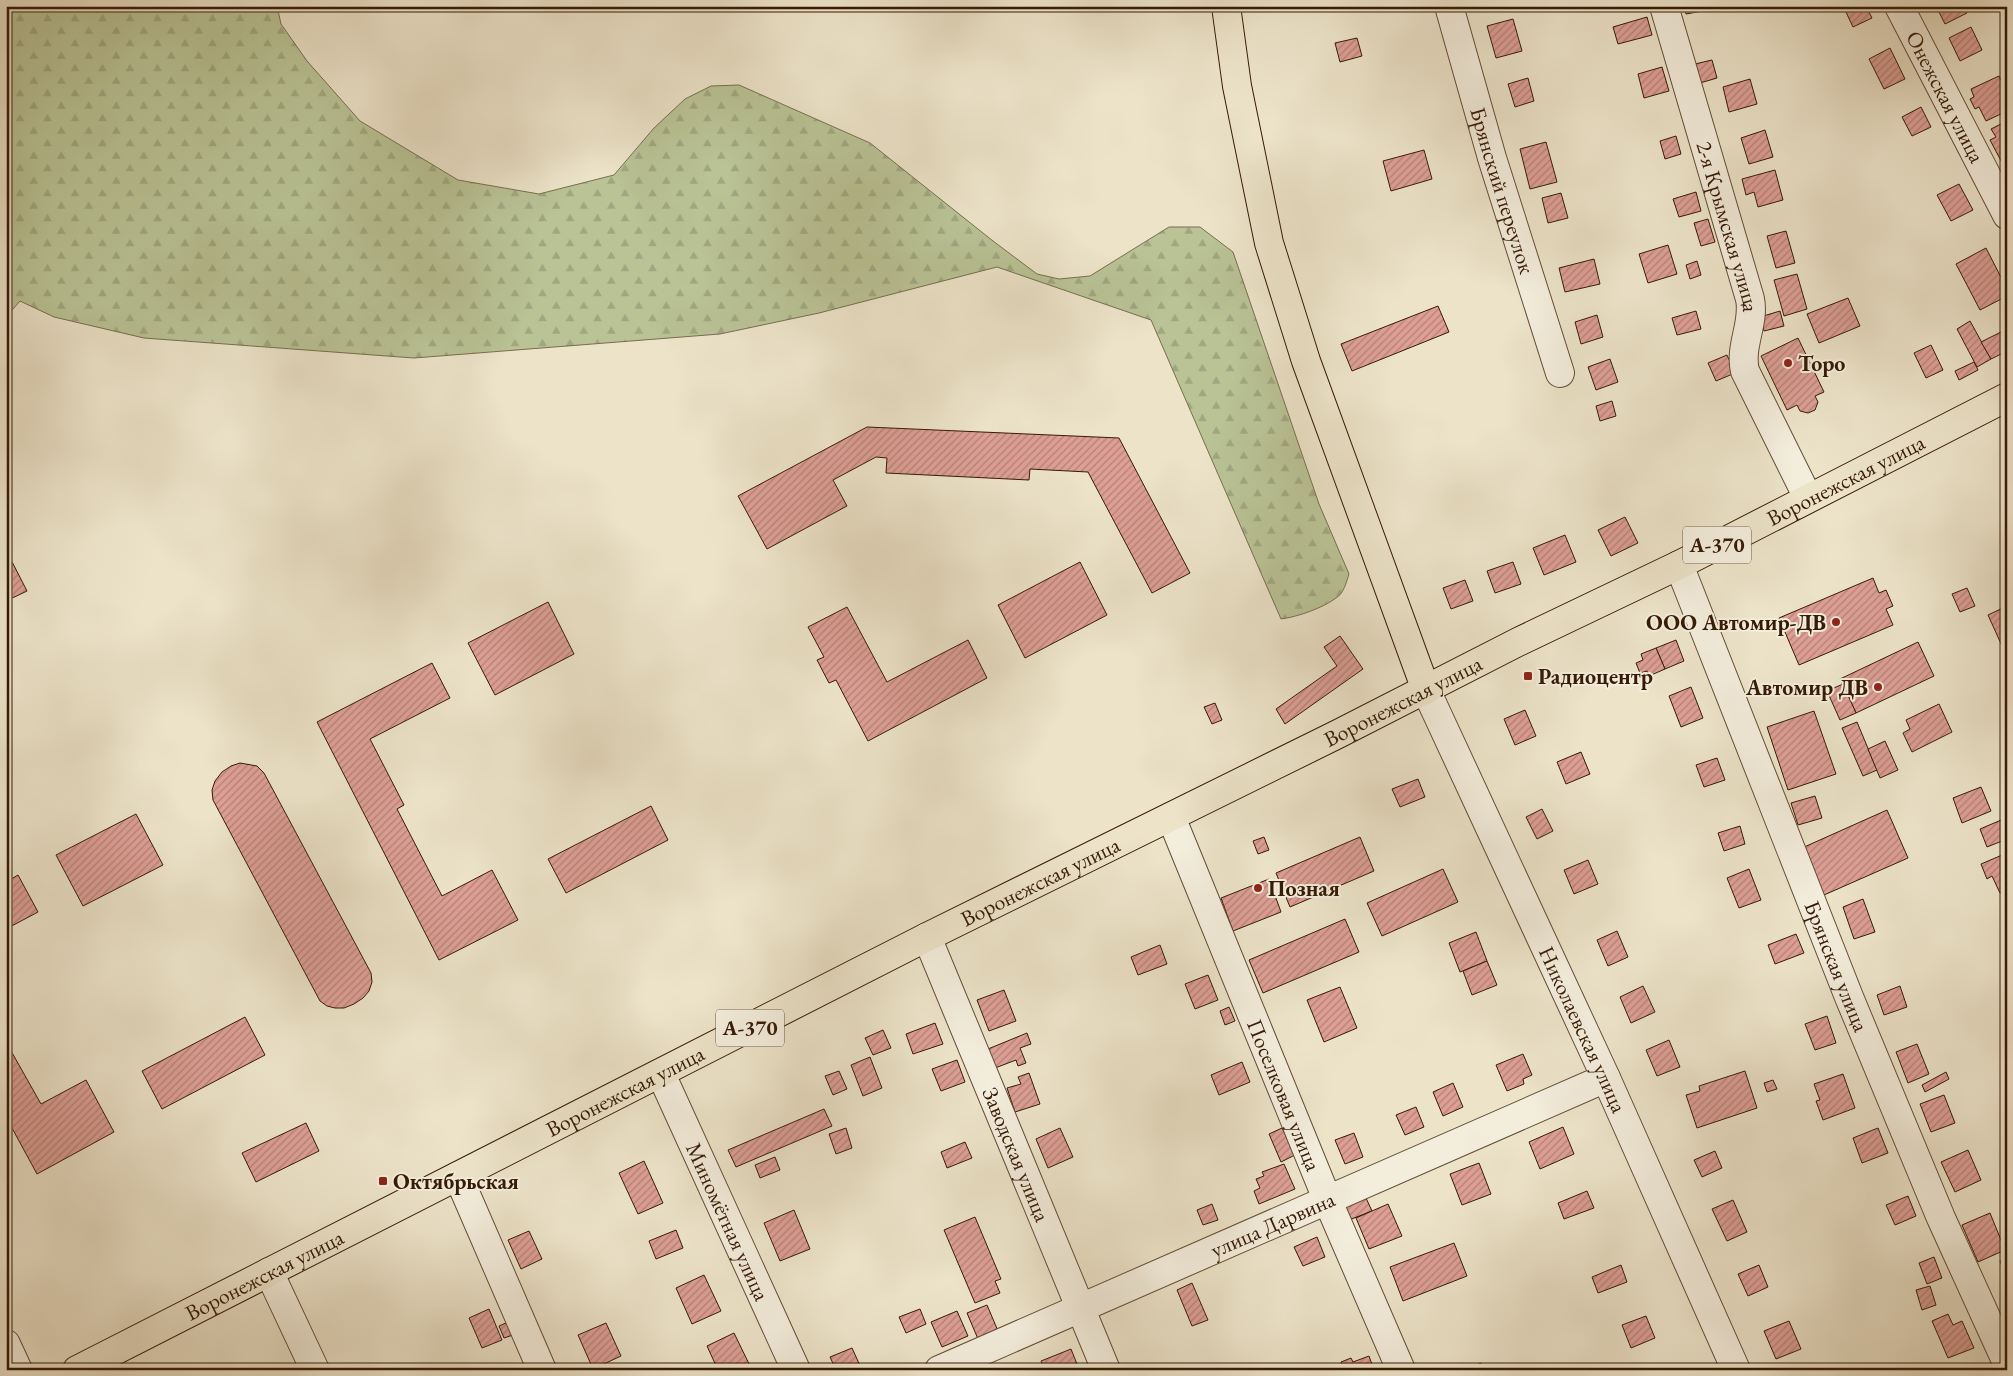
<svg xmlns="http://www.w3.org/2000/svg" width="2013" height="1376" font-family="'EB Garamond',serif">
	<defs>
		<pattern id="forest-firs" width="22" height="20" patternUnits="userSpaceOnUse" patternTransform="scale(1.25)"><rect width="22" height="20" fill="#b9c396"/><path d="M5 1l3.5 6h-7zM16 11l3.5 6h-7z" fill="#a0a780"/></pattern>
		<pattern id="building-hatch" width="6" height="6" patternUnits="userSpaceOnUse" patternTransform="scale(1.25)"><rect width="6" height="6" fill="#dd9f96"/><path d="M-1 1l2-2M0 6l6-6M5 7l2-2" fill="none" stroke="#b48178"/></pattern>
	</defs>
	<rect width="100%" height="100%" fill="#ece3c9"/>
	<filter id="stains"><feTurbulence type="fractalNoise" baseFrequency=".004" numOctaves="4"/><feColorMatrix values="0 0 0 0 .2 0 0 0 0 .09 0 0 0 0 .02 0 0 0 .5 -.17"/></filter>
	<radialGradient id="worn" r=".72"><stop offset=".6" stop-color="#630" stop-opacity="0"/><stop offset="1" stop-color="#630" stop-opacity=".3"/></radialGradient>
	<path fill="url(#forest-firs)" stroke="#786e4e" d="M6 6H277L281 24 307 61 360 121 458 180 539 194 614 175 654 128 685 99 711 86 739 85 870 143 993 241 1037 274 1059 279 1090 276 1169 227H1200L1233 252 1319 504 1349 574C1346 583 1344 593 1336 598 1323 608 1297 617 1281 619L1151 320 997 267 819 313 720 334 414 358 144 338 54 317 20 301 6 317Z"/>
	<g fill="url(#building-hatch)" stroke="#361a05">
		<polygon points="1684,6 1707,6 1708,10 1686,14"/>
		<polygon points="1853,6 1866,6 1872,18 1853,27 1845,10"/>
		<polygon points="1936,6 1963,6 1967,13 1945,24"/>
		<polygon points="1647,17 1652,35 1618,44 1613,27"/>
		<polygon points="1513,19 1522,51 1496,58 1487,26"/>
		<polygon points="1971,27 1982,50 1960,61 1949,38"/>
		<polygon points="1357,38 1362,56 1340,62 1335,43"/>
		<polygon points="1890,48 1905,79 1884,89 1869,59"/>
		<polygon points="1712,60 1717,78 1700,83 1695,64"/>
		<polygon points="1662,67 1669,91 1644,98 1638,74"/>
		<polygon points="1999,76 2007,92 2007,111 1986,121 1979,107 1975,109 1970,99 1974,97 1971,89"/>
		<polygon points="1528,78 1534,101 1515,107 1508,84"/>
		<polygon points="1750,79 1757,104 1729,112 1723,87"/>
		<polygon points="1921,107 1931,127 1912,136 1902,117"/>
		<polygon points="2007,121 2007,172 1990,140 1996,137 1991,129"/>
		<polygon points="1765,130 1773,157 1749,164 1741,138"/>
		<polygon points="1676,136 1681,154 1665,159 1660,141"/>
		<polygon points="1546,142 1557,182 1530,189 1520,149"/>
		<polygon points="1424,150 1432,179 1391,191 1383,161"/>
		<polygon points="1775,170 1783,200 1758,207 1754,192 1746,195 1742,179"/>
		<polygon points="1959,184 1973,210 1951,221 1937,195"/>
		<polygon points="1696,192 1701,211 1679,217 1673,199"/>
		<polygon points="1561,193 1568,218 1548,223 1542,198"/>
		<polygon points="1708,219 1715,242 1701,246 1694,223"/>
		<polygon points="1786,231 1795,263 1776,268 1767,236"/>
		<polygon points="1668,245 1677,274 1648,283 1639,254"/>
		<polygon points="1986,248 2007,289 2007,296 1980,310 1956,264"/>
		<polygon points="1594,259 1600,284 1565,292 1559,268"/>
		<polygon points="1697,261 1701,275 1690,279 1686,265"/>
		<polygon points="1797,274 1807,309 1784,316 1774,280"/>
		<polygon points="1848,298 1860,326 1819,343 1807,314"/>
		<polygon points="1438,306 1449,332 1352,371 1341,344"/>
		<polygon points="1696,311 1701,329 1677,335 1672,318"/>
		<polygon points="1780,311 1784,326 1764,331 1760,317"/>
		<polygon points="1597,315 1603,337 1581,344 1575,322"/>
		<polygon points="1970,321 1991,359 1977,367 1957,329"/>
		<polygon points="2007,329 2007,351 1991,359 1981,342"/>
		<polygon points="1798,338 1824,392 1815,396 1818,402 1815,410 1808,413 1800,411 1797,405 1787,410 1761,356"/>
		<polygon points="1931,345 1943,370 1926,378 1914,353"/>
		<polygon points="1727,355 1735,373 1716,381 1708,363"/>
		<polygon points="1610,359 1618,382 1596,390 1588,367"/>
		<polygon points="1974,362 1978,370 1959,380 1955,371"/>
		<polygon points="1612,401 1616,416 1600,421 1596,406"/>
		<polygon points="867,427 1119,438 1190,573 1152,593 1088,472 1030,469 1029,480 886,473 887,458 876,457 833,480 847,506 767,549 738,496"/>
		<polygon points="1625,517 1638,543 1611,556 1598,530"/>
		<polygon points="1565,535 1576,562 1544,575 1533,548"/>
		<polygon points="6,550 27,591 6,601"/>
		<polygon points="1080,562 1107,615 1025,658 998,605"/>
		<polygon points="1513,562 1521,584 1495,593 1487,571"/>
		<polygon points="1873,578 1879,593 1886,590 1893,606 1886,609 1893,625 1799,665 1779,618"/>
		<polygon points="1465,580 1473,601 1451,609 1443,588"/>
		<polygon points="1967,588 1975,606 1960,612 1952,594"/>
		<polygon points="548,602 574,654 495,695 468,643"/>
		<polygon points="2007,606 2007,657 1988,615"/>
		<polygon points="847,607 887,682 968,640 987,678 868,741 836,680 829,683 817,660 824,657 808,627"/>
		<polygon points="1340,636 1363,669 1285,724 1276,709 1337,666 1324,647"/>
		<polygon points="1676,640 1684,661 1665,669 1656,648"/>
		<polygon points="1918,642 1934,676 1856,713 1840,679"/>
		<polygon points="1656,648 1665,669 1649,676 1647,671 1640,673 1636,663 1643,660 1641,654"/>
		<polygon points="432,663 450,698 370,739 404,805 397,809 442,896 492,870 518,920 439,960 317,722"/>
		<polygon points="1843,684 1856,713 1840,720 1827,691"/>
		<polygon points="1691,687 1703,718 1681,727 1669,696"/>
		<polygon points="1215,703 1222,720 1212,724 1204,707"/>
		<polygon points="1939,704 1952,732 1912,752 1903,733 1910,729 1906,720"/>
		<polygon points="1525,710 1536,736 1515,745 1504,719"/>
		<polygon points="1814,711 1836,774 1788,790 1767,727"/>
		<polygon points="1857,722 1877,770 1863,776 1842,728"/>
		<polygon points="1885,741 1898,770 1880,778 1868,749"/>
		<polygon points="1581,752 1590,774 1566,784 1557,762"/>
		<polygon points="1717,758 1725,780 1704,787 1696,765"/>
		<polygon points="240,763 257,766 264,773 371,973 372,982 369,991 363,998 354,1004 344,1008 335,1008 327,1006 320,1001 213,800 212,790 215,781 222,772 231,766"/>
		<polygon points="1418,779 1425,797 1400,807 1392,789"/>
		<polygon points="1981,787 1991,811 1962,823 1953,798"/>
		<polygon points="1815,796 1822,818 1798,825 1791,803"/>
		<polygon points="651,806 668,840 566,893 548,859"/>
		<polygon points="1542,809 1553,831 1537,839 1526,817"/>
		<polygon points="1887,810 1908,858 1824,895 1802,848"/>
		<polygon points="136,814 163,865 83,906 56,855"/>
		<polygon points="2006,818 2007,839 1987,847 1980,829"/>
		<polygon points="1740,826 1745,844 1724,851 1718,833"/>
		<polygon points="1264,837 1269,850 1258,854 1253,841"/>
		<polygon points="1360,837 1374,871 1290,907 1276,873"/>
		<polygon points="2007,853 2007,890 2000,893 1992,876 1987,879 1981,864"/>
		<polygon points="1588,860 1598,884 1574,894 1564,870"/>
		<polygon points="1443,869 1458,902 1382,936 1367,903"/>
		<polygon points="1749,869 1761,900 1739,908 1727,878"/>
		<polygon points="18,875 38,912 6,929 6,882"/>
		<polygon points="1269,879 1281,912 1233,931 1221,898"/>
		<polygon points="1863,899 1875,932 1854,939 1843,907"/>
		<polygon points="1345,919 1359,952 1263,993 1249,960"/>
		<polygon points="1617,931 1628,957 1608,966 1597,940"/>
		<polygon points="1476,932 1487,961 1460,972 1449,943"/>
		<polygon points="1796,934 1804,953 1775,964 1768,945"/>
		<polygon points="1160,945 1167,964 1138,975 1131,957"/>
		<polygon points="1487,961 1497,985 1472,995 1463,971"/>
		<polygon points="1208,975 1218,1000 1195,1009 1185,984"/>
		<polygon points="1643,986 1655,1012 1631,1023 1620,997"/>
		<polygon points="1900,986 1907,1007 1884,1015 1877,995"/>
		<polygon points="1340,987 1357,1028 1324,1042 1307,1000"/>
		<polygon points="1004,990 1016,1021 989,1031 977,1000"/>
		<polygon points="1229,1007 1235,1021 1225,1025 1220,1011"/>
		<polygon points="1827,1016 1836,1043 1815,1050 1805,1024"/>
		<polygon points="245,1017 265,1055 162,1109 142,1071"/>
		<polygon points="935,1023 943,1044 913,1054 906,1034"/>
		<polygon points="883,1030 891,1048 873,1055 865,1038"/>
		<polygon points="1027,1033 1031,1044 1020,1048 1026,1063 1018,1066 1016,1060 995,1068 988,1049"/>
		<polygon points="1669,1040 1680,1067 1657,1076 1646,1050"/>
		<polygon points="6,1042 41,1104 86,1080 114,1132 37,1174 6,1117"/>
		<polygon points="1917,1044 1929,1074 1908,1083 1896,1052"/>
		<polygon points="1523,1054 1532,1075 1523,1079 1524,1084 1507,1091 1496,1065"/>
		<polygon points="870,1057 882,1088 863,1096 851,1065"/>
		<polygon points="957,1060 965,1082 941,1091 932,1069"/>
		<polygon points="1242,1062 1250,1082 1219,1095 1211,1075"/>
		<polygon points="839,1071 847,1089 833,1095 825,1076"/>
		<polygon points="1745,1071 1757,1108 1697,1128 1686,1095 1700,1091 1699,1086"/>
		<polygon points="1946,1072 1949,1079 1925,1092 1922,1085"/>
		<polygon points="1029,1073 1040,1104 1015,1112 1007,1088 1021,1084 1018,1077"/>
		<polygon points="1843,1074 1855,1108 1823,1120 1816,1101 1820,1100 1814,1084"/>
		<polygon points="1773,1080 1777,1089 1767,1092 1764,1083"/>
		<polygon points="1453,1083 1463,1107 1443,1116 1433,1092"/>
		<polygon points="1944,1095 1955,1123 1931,1132 1920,1104"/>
		<polygon points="1416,1107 1424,1127 1405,1135 1396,1115"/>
		<polygon points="824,1109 832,1126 736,1167 728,1150"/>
		<polygon points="306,1123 319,1151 256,1182 242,1153"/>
		<polygon points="1563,1127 1574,1154 1540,1169 1529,1142"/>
		<polygon points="846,1128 852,1148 836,1154 829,1134"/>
		<polygon points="1060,1128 1073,1157 1048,1168 1036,1139"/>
		<polygon points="1282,1128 1295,1155 1281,1162 1269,1134"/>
		<polygon points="1878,1128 1888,1153 1862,1163 1853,1138"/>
		<polygon points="1354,1133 1363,1157 1345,1164 1335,1140"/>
		<polygon points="965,1142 972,1158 947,1168 941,1152"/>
		<polygon points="1968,1150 1981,1180 1955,1192 1941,1162"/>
		<polygon points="1715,1151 1722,1168 1702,1177 1694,1160"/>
		<polygon points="775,1157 780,1170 760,1178 755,1165"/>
		<polygon points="644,1161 663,1203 638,1214 619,1173"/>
		<polygon points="1479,1163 1491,1194 1462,1205 1450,1174"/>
		<polygon points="1284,1164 1295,1189 1259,1204 1254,1191 1260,1188 1256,1179 1264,1176 1262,1172"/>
		<polygon points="1587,1191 1594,1208 1564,1219 1558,1203"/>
		<polygon points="1908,1196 1916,1216 1895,1225 1886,1205"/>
		<polygon points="1366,1198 1372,1211 1349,1220 1344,1208"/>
		<polygon points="1733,1200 1747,1232 1727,1241 1712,1209"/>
		<polygon points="1212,1204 1218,1220 1203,1225 1197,1210"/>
		<polygon points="1388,1204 1402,1236 1369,1249 1356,1218"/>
		<polygon points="794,1210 810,1249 780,1261 764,1223"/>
		<polygon points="1990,1213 2005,1250 1978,1262 1962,1225"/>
		<polygon points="975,1217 1001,1279 995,1281 1000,1293 975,1303 944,1230"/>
		<polygon points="676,1230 683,1248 656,1259 649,1241"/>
		<polygon points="529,1231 542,1259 521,1269 508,1240"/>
		<polygon points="1317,1237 1325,1257 1303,1266 1294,1247"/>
		<polygon points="1454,1243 1467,1276 1403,1301 1390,1267"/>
		<polygon points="1934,1257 1942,1278 1927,1284 1919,1263"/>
		<polygon points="2007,1258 2007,1271 2004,1272 2000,1261"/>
		<polygon points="1621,1265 1627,1282 1598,1293 1592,1277"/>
		<polygon points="1759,1265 1768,1287 1748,1296 1738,1274"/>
		<polygon points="704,1275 721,1311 692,1324 676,1288"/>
		<polygon points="1192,1283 1208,1320 1192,1326 1177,1290"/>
		<polygon points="1930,1286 1936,1305 1922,1310 1916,1290"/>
		<polygon points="987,1305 998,1331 978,1339 967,1313"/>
		<polygon points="489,1309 502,1340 482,1348 469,1318"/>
		<polygon points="920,1309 926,1324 906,1333 899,1317"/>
		<polygon points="957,1311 968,1336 942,1347 931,1322"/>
		<polygon points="1948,1314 1953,1325 1962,1321 1974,1348 1948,1358 1932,1321"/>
		<polygon points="1646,1316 1655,1338 1631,1348 1622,1325"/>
		<polygon points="1789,1321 1801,1349 1776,1359 1764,1331"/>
		<polygon points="508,1322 513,1335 504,1338 499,1326"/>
		<polygon points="606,1323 621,1356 593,1369 578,1335"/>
		<polygon points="734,1333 752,1370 718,1370 707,1346"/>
		<polygon points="852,1348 862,1370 836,1370 830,1357"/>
		<polygon points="1071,1349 1079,1369 1045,1370 1041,1361"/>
		<polygon points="1369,1356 1374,1370 1344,1370 1341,1362 1351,1358 1353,1362"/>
		<polygon points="1481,1363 1484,1370 1469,1370 1469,1368"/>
	</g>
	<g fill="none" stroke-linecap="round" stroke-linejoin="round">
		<defs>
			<g id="minor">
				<path id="s1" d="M1449 6 1492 158 1560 373"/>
				<path id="s2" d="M1664 6 1750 299C1755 323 1739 346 1745 371L1808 498"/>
				<path id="s3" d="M1899 6 2007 215"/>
				<path id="s4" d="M1679 565 1849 997 1941 1218 2007 1363"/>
				<path id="s5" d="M1426 690 1606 1078 1736 1370"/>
				<path id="s6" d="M1171 817 1327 1199 1401 1370"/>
				<path id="s7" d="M927 937 1106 1370"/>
				<path id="s8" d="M661 1074 796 1370"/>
				<polyline points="458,1176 542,1370"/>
				<polyline points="269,1272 315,1370"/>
				<polyline points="6,1344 18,1370"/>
				<path id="s9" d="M939 1370 1606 1078"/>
			</g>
			<polyline id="major" points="1226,6 1237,86 1269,243 1306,361 1426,690"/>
			<g id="highway">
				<path id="s10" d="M77 1370 927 937 1338 734 1518 642 1679 565 2007 397"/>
			</g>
		</defs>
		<use href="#minor" stroke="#644c36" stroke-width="30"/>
		<use href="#major" stroke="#361a05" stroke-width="30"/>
		<use href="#highway" stroke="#361a05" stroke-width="30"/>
		<use href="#minor" stroke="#f3eddc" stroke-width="28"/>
		<use href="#major" stroke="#ece3c9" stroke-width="28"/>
		<use href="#highway" stroke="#ece3c9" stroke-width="28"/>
	</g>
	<g fill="#8f2418" stroke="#f3eddc" stroke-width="2">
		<circle cx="1788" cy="363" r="5"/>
		<circle cx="1836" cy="622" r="5"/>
		<rect x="1523" y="671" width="10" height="10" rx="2.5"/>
		<circle cx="1878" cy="687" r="5"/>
		<circle cx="1258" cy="888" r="5"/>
		<rect x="378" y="1176" width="10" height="10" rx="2.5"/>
	</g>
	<g text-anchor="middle" stroke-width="4" stroke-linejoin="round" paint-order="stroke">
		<g fill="#f3eddc" stroke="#6f5946" stroke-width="1">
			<rect x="1683" y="526.5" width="68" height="37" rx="4"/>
			<rect x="716" y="1009.5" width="68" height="37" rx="4"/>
		</g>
		<g font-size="21" font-weight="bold" fill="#361a05">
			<text x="1717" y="552">А-370</text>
			<text x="750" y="1035">А-370</text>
		</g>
		<g font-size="22" fill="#361a05" stroke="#f3eddc">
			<text dy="8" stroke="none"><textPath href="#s3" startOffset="102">Онежская улица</textPath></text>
			<text dy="8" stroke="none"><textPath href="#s1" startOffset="192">Брянский переулок</textPath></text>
			<text dy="8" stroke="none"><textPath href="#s2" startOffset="230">2-я Крымская улица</textPath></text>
			<text dy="8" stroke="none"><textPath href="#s10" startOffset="1980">Воронежская улица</textPath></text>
			<text dy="8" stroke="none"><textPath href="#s10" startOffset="1485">Воронежская улица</textPath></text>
			<text dy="8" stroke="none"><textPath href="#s10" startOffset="1080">Воронежская улица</textPath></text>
			<text dy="8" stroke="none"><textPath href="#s4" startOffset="431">Брянская улица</textPath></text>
			<text dy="8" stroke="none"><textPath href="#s5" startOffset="374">Николаевская улица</textPath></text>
			<text dy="8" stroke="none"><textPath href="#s10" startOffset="615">Воронежская улица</textPath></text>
			<text dy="8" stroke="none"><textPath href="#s6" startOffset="300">Поселковая улица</textPath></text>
			<text dy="8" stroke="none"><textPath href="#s7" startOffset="235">Заводская улица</textPath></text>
			<text dy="8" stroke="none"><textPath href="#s8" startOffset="162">Миномётная улица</textPath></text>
			<text dy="8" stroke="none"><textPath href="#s9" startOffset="364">улица Дарвина</textPath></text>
			<text dy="8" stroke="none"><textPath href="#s10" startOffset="210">Воронежская улица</textPath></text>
		</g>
		<g font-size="22" font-weight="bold" fill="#361a05" stroke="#f3eddc" text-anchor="start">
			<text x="1798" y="371">Торо</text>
			<text x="1826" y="630" text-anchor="end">ООО Автомир-ДВ</text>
			<text x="1538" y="684">Радиоцентр</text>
			<text x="1868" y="695" text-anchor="end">Автомир ДВ</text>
			<text x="1268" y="896">Позная</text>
			<text x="393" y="1189">Октябрьская</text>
		</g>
	</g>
	<rect width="2013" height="1376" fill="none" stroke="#ece3c9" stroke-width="25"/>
	<rect x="8" y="8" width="1998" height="1361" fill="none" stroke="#361a05" stroke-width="2.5"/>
	<rect x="12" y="12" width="1988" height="1351" fill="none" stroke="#361a05"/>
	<rect width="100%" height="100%" filter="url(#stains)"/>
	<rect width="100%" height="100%" fill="url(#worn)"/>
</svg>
